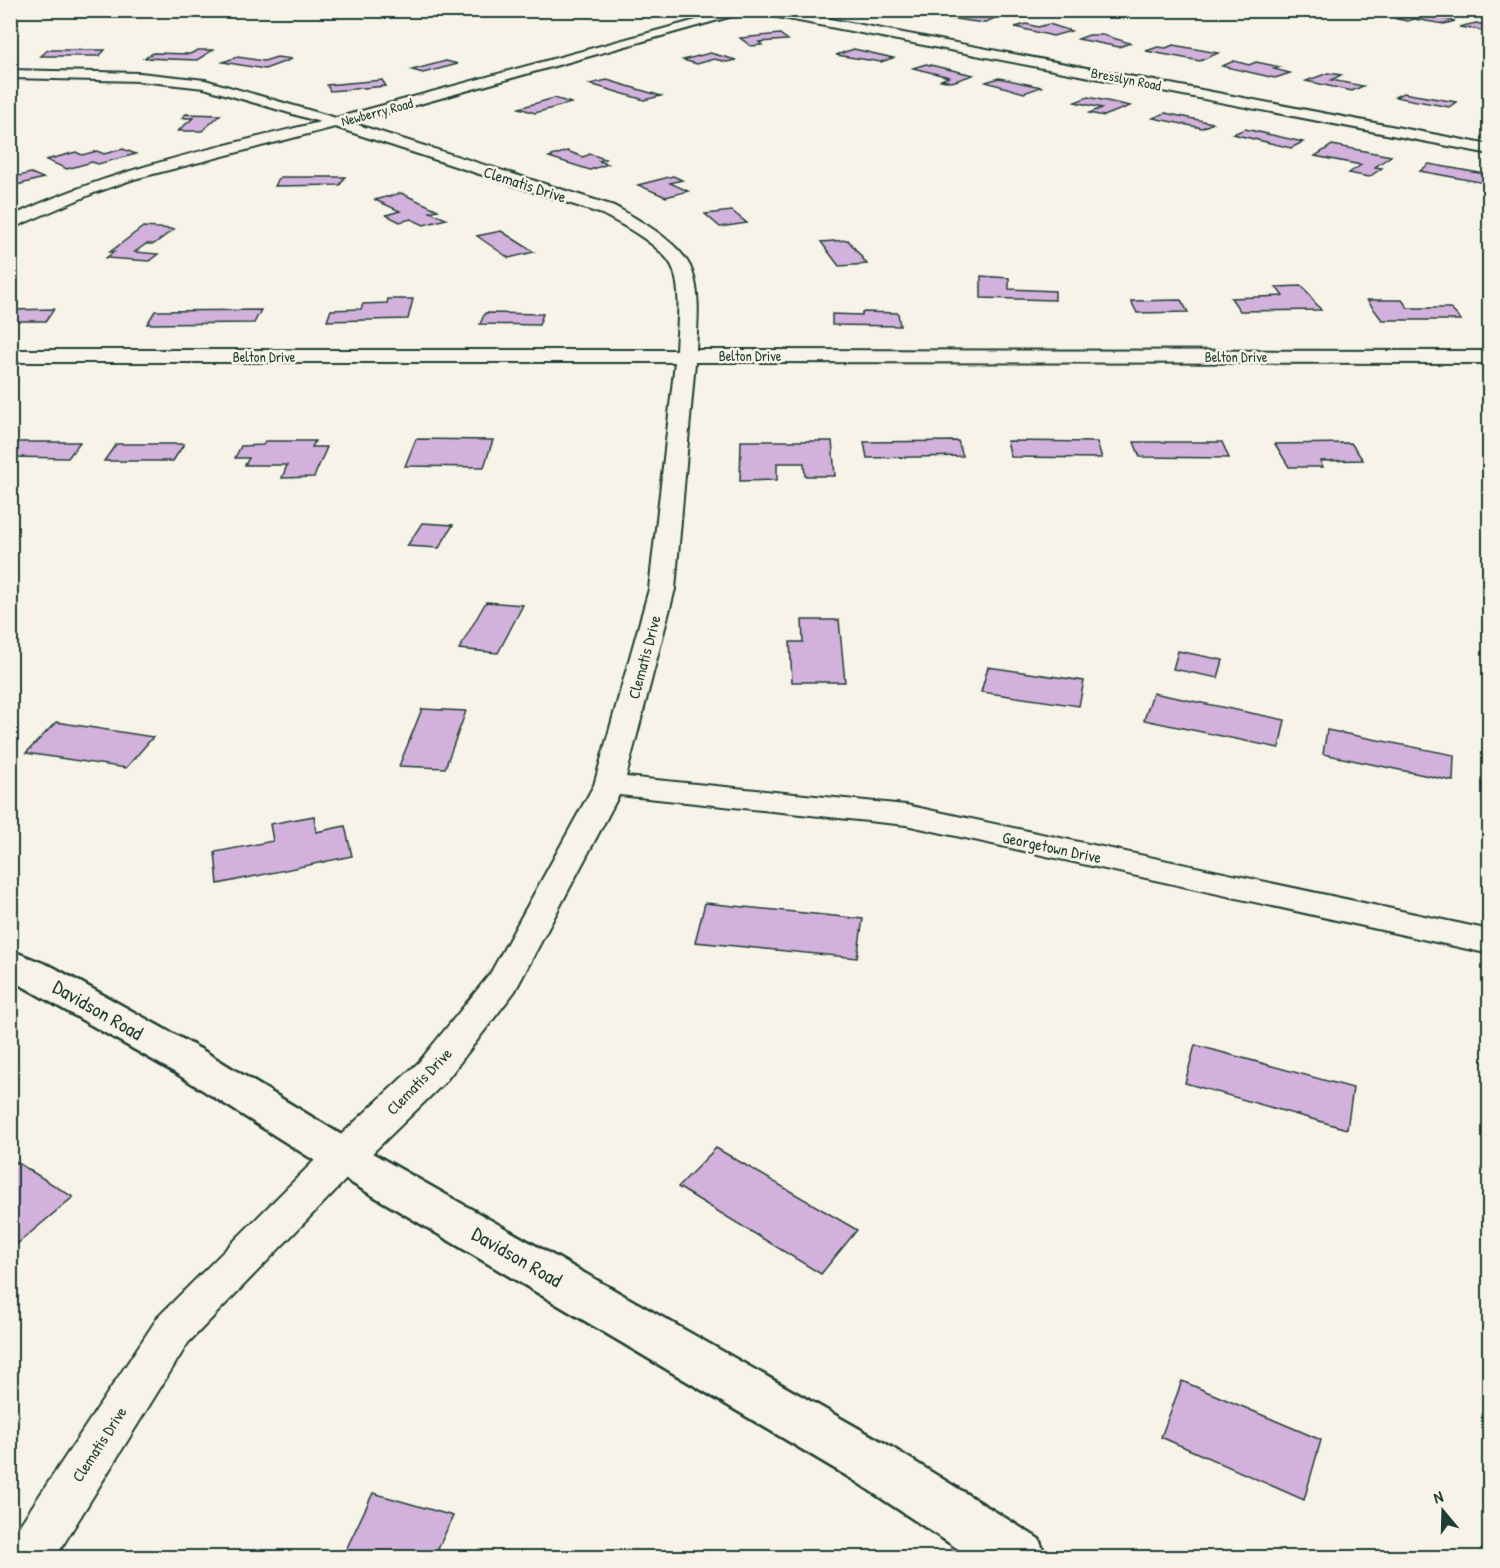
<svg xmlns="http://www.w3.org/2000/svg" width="1500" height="1568" font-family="'Patrick Hand',sans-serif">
	<rect width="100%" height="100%" fill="#f7f3e8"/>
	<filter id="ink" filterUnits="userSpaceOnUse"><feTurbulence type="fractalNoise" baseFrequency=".0167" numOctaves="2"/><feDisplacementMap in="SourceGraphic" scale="12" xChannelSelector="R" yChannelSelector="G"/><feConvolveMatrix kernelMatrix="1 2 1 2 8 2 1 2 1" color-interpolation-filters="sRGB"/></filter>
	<g filter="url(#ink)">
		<g fill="#d2b1dc" stroke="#1f3d34" stroke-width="1.5">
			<polygon points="631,10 650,10 656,15 638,16"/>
			<polygon points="959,13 995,18 984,23 948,18"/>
			<polygon points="1414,13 1455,21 1444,24 1414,19 1408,21 1397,19"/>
			<polygon points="1476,23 1490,26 1490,31 1459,27"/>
			<polygon points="1026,24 1038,27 1049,24 1071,31 1053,36 1015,27"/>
			<polygon points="780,34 788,40 759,42 762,45 751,46 740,38"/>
			<polygon points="1089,35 1103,35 1130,43 1119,47 1078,39"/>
			<polygon points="1173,45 1218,53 1200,61 1146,51 1158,47 1166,48"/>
			<polygon points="854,49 893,58 881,62 836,55"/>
			<polygon points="48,50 105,50 99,56 41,56"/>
			<polygon points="198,50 213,50 197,60 144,58 153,53 190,54"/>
			<polygon points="710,53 736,60 727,62 714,59 697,64 683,60"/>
			<polygon points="237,57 264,61 277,57 292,59 265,69 223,62"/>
			<polygon points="446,61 458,64 423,73 412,70"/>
			<polygon points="1234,61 1249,65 1256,62 1280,67 1274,69 1290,73 1275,78 1222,66"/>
			<polygon points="926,64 973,75 952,82 941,80 949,77 913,68"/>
			<polygon points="1328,73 1341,75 1331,80 1363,86 1352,91 1306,81"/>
			<polygon points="999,78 1041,87 1024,93 986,82"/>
			<polygon points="382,80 386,86 330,91 327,85"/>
			<polygon points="607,80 661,96 644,100 590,84"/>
			<polygon points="1403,93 1456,102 1449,107 1395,97"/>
			<polygon points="1088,97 1130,106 1104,116 1089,113 1102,108 1075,102"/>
			<polygon points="554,98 571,103 535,113 519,108"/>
			<polygon points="1165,113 1213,123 1202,128 1153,118"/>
			<polygon points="186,114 220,115 202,131 178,131 193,118 182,118"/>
			<polygon points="1245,129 1303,142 1291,148 1233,134"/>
			<polygon points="1332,145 1391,156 1375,167 1382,168 1369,177 1349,173 1361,165 1315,156"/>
			<polygon points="123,149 136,154 98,164 92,162 67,169 46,160 76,152 82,155 97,151 104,154"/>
			<polygon points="567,151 583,157 590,154 605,159 599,161 608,164 590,170 549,157"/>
			<polygon points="1429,164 1490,175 1490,180 1485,183 1420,171"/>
			<polygon points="31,173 43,178 10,187 10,178"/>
			<polygon points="673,176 682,180 670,183 688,191 666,197 638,185"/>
			<polygon points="280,177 345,177 340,185 275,186"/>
			<polygon points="401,193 438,210 430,212 446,219 424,225 411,219 400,222 386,215 400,211 375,200"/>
			<polygon points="732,211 747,223 720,227 705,214"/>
			<polygon points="143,227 174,229 154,244 146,244 135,252 158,254 149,261 106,258 114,252 110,252"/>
			<polygon points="501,231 534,252 509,258 477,236"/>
			<polygon points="848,240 867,264 839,266 821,242"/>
			<polygon points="981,276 1009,278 1009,289 1055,291 1055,300 981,298"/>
			<polygon points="1302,286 1321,310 1240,311 1231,298 1283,296 1276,287"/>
			<polygon points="388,299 413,299 408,319 327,321 331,310 361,309 363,304 387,303"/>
			<polygon points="1181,300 1188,312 1137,313 1131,301"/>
			<polygon points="1367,300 1402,300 1408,308 1450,308 1461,320 1382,320"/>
			<polygon points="54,309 46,321 10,321 10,310"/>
			<polygon points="261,310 254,323 147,324 155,311"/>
			<polygon points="862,312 898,313 900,326 832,325 832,314 862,315"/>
			<polygon points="485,313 543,314 539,325 480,324"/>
			<polygon points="416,439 493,440 484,467 405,466"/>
			<polygon points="265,441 315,441 312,447 327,447 314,477 282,478 287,465 245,465 249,458 235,458 241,446 263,445"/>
			<polygon points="741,441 832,441 835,476 805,476 804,463 777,463 777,480 740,481"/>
			<polygon points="958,441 963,456 867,458 864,442"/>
			<polygon points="1007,441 1097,442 1102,458 1011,457"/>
			<polygon points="10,442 80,442 68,458 10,457"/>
			<polygon points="1134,442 1222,442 1229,458 1140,457"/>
			<polygon points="1351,443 1363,460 1320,461 1323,467 1289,467 1275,444"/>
			<polygon points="116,444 184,444 173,461 104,461"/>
			<polygon points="422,523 453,525 439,548 407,546"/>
			<polygon points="486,602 523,605 498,653 459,649"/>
			<polygon points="802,620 839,620 845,682 792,682 790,642 803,642"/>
			<polygon points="1178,651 1223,660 1218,678 1173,669"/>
			<polygon points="988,667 1084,681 1079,706 981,692"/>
			<polygon points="1153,693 1285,720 1279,748 1144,720"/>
			<polygon points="422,709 466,711 445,768 399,766"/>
			<polygon points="56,722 153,737 126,768 26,753"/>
			<polygon points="1327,730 1454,755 1453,781 1323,754"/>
			<polygon points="314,816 316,832 345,826 352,856 218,884 215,852 273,841 270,824"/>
			<polygon points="705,903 863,919 857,958 695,942"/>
			<polygon points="1195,1045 1353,1088 1347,1129 1185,1083"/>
			<polygon points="716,1148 857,1230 821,1274 678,1187"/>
			<polygon points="10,1158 73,1197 10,1250"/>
			<polygon points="1182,1381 1321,1440 1304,1500 1161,1437"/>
			<polygon points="373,1493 453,1516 434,1558 342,1558"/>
		</g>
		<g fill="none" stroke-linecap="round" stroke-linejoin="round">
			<defs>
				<g id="street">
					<path d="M733 10H754L352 123 614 206C639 220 682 243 692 271 701 296 697 325 696 350L1490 351V363L695 362 675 589 626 777 906 805 1490 930V954L906 825 619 795 515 991 445 1082 357 1168 188 1343 55 1558H10V1540L158 1317 329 1146 419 1062 490 974 594 785 649 589 675 362H10V350H676C677 325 682 296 674 271 667 248 623 225 602 214L335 127 134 179 94 193 10 229V217C109 170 214 148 320 122L204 88 140 81 10 78V70L140 73 205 80 336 118Z"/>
					<polygon points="756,10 783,10 1490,145 1490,154 762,14"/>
				</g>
				<polygon id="secondary" points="10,950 53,967 202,1050 358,1145 888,1445 1039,1539 1046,1558 972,1558 852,1479 328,1169 174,1072 10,979"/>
			</defs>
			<use href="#street" stroke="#1f3d34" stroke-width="4"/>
			<use href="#secondary" stroke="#1f3d34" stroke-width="5"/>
			<use href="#street" fill="#f7f3e8" fill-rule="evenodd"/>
			<use href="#secondary" fill="#f7f3e8" fill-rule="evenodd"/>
		</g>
	</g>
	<g text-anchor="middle" stroke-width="5" stroke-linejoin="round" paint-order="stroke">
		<g font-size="14" fill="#1f3d34" stroke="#f7f3e8">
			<text transform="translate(1126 79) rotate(11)" y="5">Bresslyn Road</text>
			<text transform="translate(377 112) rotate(-15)" y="5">Newberry Road</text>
			<text x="750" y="361">Belton Drive</text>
			<text x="264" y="362">Belton Drive</text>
			<text x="1236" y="362">Belton Drive</text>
		</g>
		<g font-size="16" fill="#1f3d34" stroke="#f7f3e8">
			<text transform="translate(525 184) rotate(18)" y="6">Clematis Drive</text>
			<text transform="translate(644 657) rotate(-75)" y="6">Clematis Drive</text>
			<text transform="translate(1052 847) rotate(12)" y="6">Georgetown Drive</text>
			<text transform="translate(419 1081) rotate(-46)" y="6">Clematis Drive</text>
			<text transform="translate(99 1444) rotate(-57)" y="6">Clematis Drive</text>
		</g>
		<g font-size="20" fill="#1f3d34" stroke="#f7f3e8">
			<text transform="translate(98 1010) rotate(30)" y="7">Davidson Road</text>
			<text transform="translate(517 1257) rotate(30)" y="7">Davidson Road</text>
		</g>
	</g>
	<rect width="1500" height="1568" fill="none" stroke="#f7f3e8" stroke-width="36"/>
	<rect x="18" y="18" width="1464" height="1532" fill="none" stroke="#1f3d34" stroke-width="2" filter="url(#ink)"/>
	<g transform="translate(1443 1511) rotate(341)" stroke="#f7f3e8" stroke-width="4.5" paint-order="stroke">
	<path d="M0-4.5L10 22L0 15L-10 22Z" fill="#1f3d34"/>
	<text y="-9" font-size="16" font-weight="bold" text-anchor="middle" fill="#1f3d34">N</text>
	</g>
</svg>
